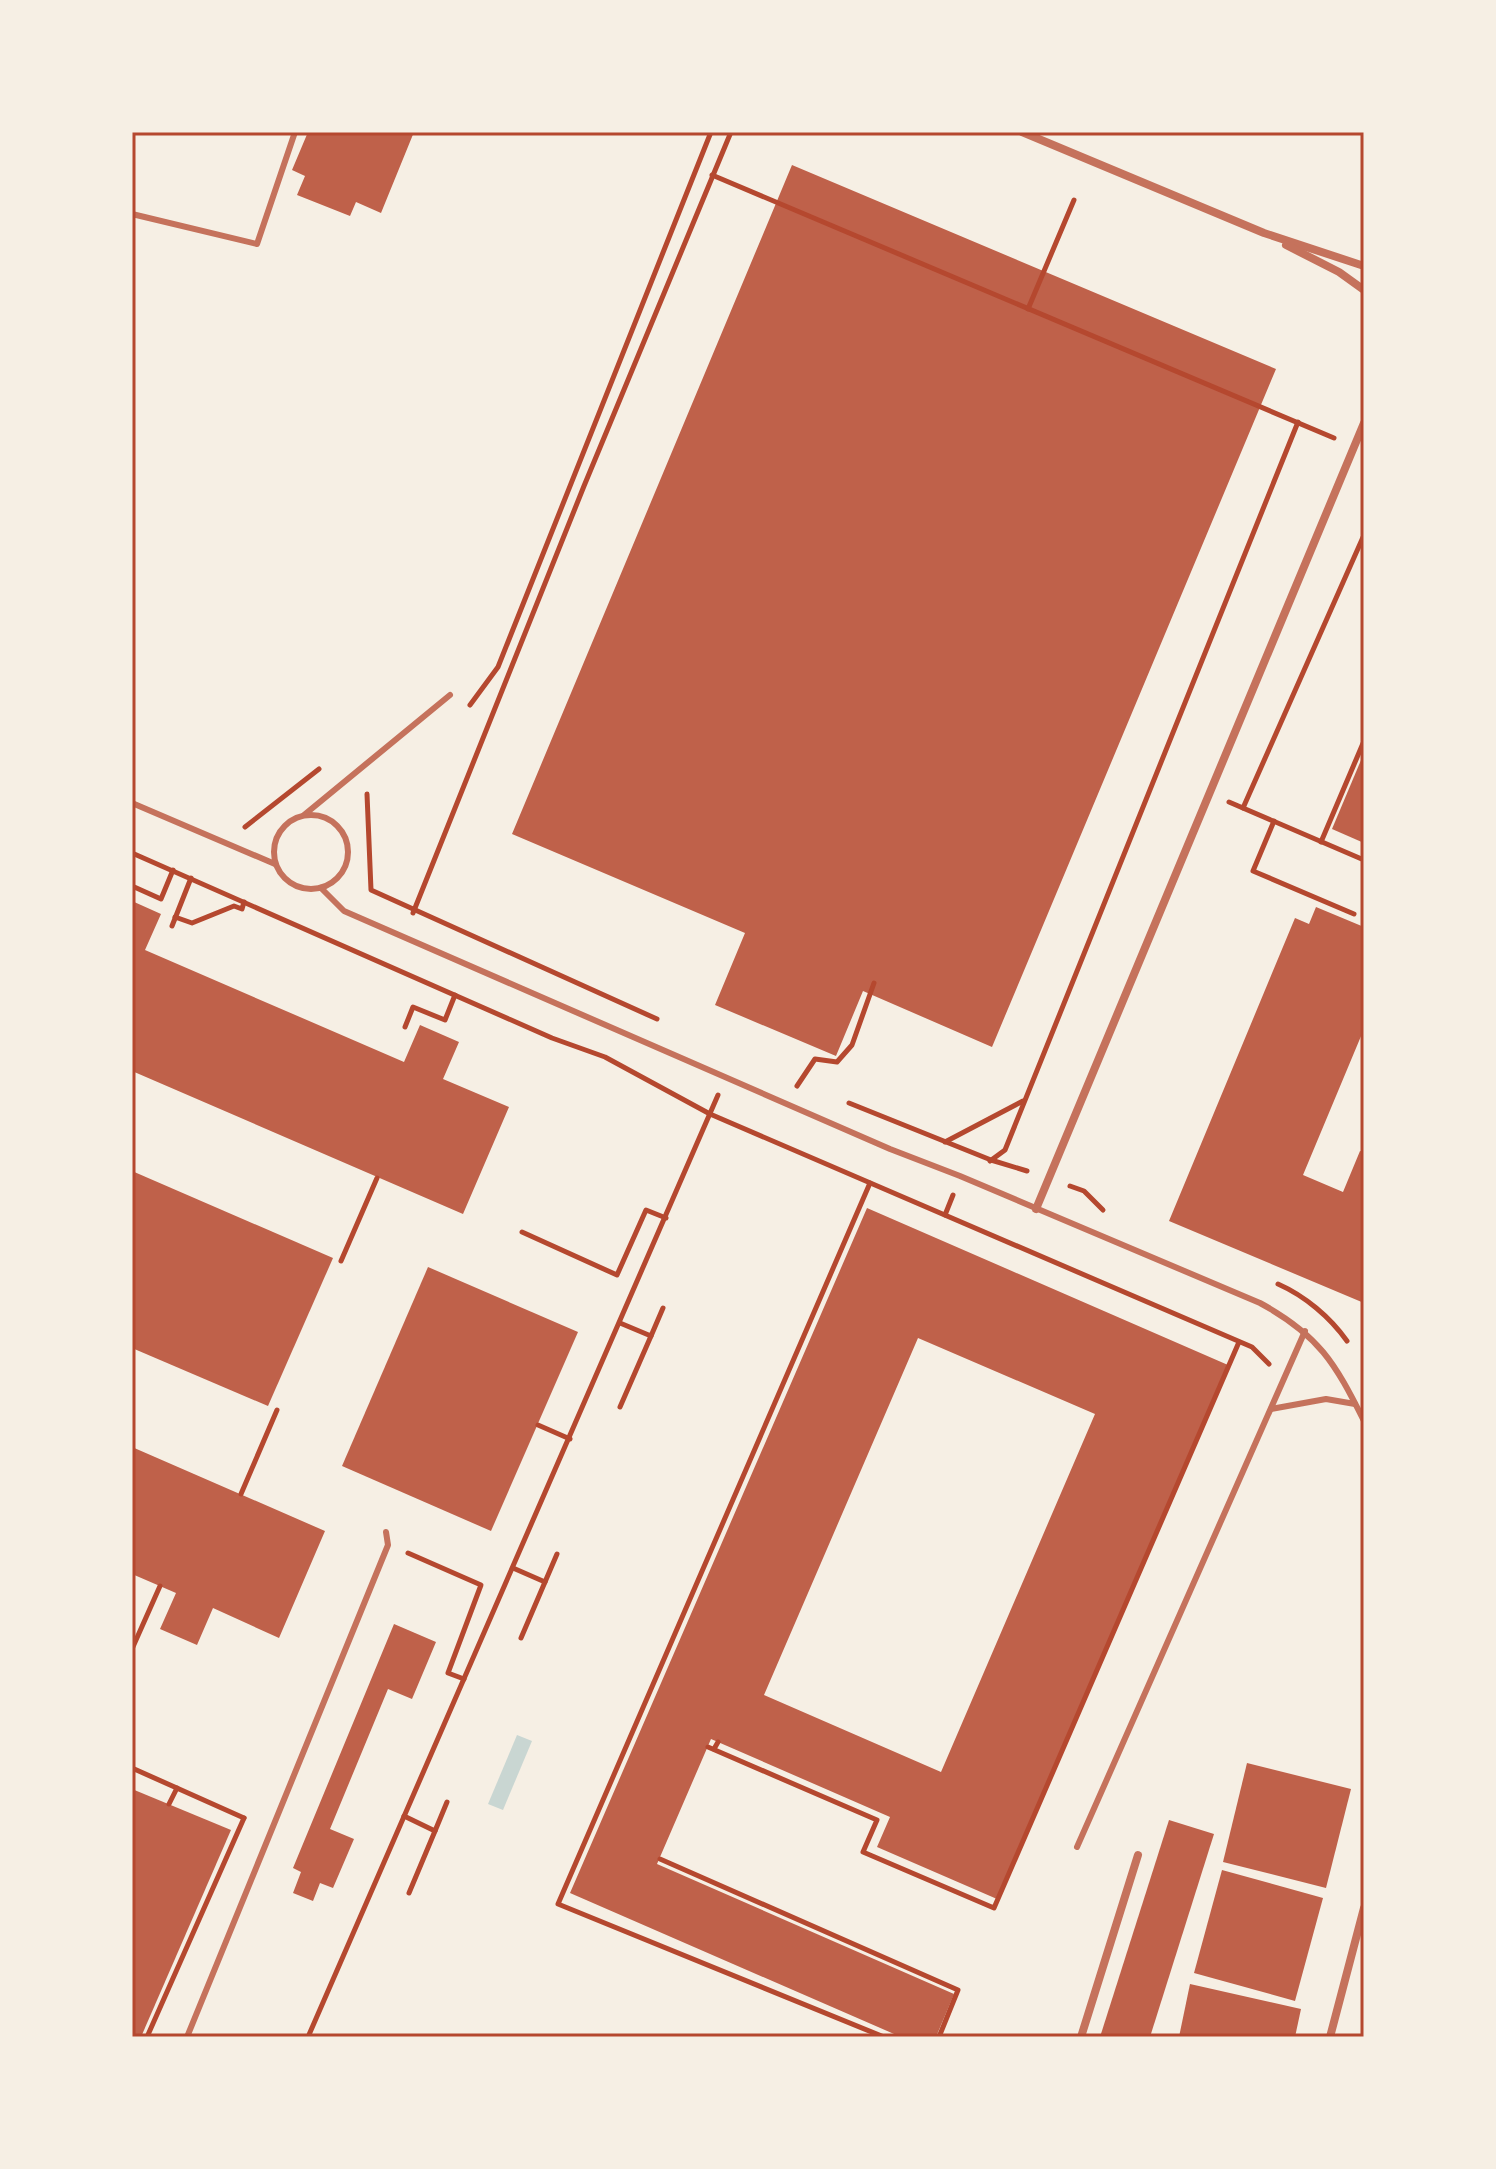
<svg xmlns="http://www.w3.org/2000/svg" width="1496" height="2169" font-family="'Source Sans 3',sans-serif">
	<rect width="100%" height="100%" fill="#f6efe4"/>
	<polygon fill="#c9d6d2" points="517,1735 532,1741 503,1810 488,1804"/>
	<g fill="#bf614a" fill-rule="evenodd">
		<polygon points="308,132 414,132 381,213 356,202 350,216 297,195 305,176 292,170"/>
		<polygon points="792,165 1276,369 992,1047 863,991 836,1056 715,1005 745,933 512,834"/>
		<polygon points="1364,753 1364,843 1332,829"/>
		<polygon points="132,901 161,914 145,950 404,1062 420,1025 459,1042 443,1079 509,1107 463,1214 132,1071"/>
		<polygon points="1316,907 1364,927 1364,1029 1303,1175 1343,1192 1360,1151 1364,1152 1364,1303 1169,1221 1295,918 1309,924"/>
		<polygon points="132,1171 333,1258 268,1406 132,1348"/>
		<path d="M867 1208 1228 1365 997 1899 877 1847 890 1817 711 1739 657 1864 954 1994 936 2037H901L570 1893ZM918 1338 1095 1414 941 1772 764 1695Z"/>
		<polygon points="428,1267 578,1332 491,1531 342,1466"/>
		<polygon points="132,1447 325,1531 279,1638 213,1608 197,1645 160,1629 176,1593 132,1574"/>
		<polygon points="394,1624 436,1642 412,1699 388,1689 330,1829 354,1839 333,1888 320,1883 313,1901 293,1893 301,1872 293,1868"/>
		<polygon points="1247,1763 1351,1789 1326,1888 1223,1862"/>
		<polygon points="132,1789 231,1830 141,2037 132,2037"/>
		<polygon points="1169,1820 1214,1834 1150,2037 1100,2037"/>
		<polygon points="1222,1870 1323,1898 1295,2001 1194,1973"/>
		<polygon points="1190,1984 1301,2009 1295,2037 1179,2037"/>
	</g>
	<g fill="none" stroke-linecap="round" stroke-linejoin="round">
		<g stroke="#b5482f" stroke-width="5">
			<polyline points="712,175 1334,438"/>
			<polyline points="1028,309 1074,200"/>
			<polyline points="470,705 498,667 711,132"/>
			<polyline points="367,794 371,890 657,1019"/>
			<polyline points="1229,802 1364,860"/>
			<polyline points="1243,808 1364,535"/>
			<polyline points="1274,821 1253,871 1354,914"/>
			<polyline points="245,827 319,769"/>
			<polyline points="1321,842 1364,741"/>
			<polyline points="132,853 552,1038 605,1057 710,1114 1252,1347 1269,1364"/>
			<polyline points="132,886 161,899 173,870"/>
			<polyline points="413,913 584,486 731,132"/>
			<polyline points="175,917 192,923 234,906 242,909 244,902"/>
			<polyline points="172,926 191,878"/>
			<polyline points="405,1027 413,1007 445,1020 455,995"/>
			<polyline points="797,1086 815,1059 837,1062 852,1045 874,983"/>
			<polyline points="849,1103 991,1160 1027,1171"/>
			<polyline points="945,1142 1023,1101"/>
			<polyline points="990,1161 1005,1150 1298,422"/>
			<polyline points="870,1183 558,1904 884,2037"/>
			<polyline points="1070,1186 1084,1191 1103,1210"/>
			<polyline points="945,1215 953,1195"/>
			<polyline points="522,1232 617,1275 646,1210 666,1218"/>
			<polyline points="341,1261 377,1178"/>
			<path d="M1278 1284C1305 1296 1330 1317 1347 1341"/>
			<polyline points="620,1323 651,1336 663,1308"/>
			<polyline points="620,1407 651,1336"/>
			<polyline points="538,1425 570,1439"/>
			<polyline points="241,1494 277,1410"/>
			<polyline points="408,1553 481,1585 448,1673 464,1679"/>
			<polyline points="513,1568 545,1582 557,1554"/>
			<polyline points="521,1638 545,1582"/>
			<polyline points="132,1649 160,1586"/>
			<polyline points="708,1747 877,1820 863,1852 994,1908 1239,1342"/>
			<polyline points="714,1749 718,1742"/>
			<polyline points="132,1768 244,1818"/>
			<polyline points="169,1804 177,1788"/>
			<polyline points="404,1816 435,1831 447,1802"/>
			<polyline points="660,1859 958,1990 939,2037"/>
			<polyline points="409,1893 435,1831"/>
			<polyline points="147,2037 244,1818"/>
			<polyline points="308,2037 718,1095"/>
		</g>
		<g stroke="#c5725c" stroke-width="6">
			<polyline points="132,214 257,244 295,132"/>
			<polyline points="132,803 275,864"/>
			<polyline points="304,815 450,695"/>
			<circle cx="311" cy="852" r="37"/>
			<path d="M321 888 344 911 890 1149 960 1176 1260 1303C1319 1335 1335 1363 1364 1421"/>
			<polyline points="1271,1409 1326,1399 1355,1404"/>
			<polyline points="1077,1847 1305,1331"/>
			<polyline points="187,2037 388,1545 386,1532"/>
		</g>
		<g stroke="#c5725c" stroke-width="8">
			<polyline points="1022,132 1264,233 1364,266"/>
			<polyline points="1286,245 1339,272 1364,290"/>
			<polyline points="1036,1209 1364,423"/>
			<polyline points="1081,2037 1138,1855"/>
			<polyline points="1330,2037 1364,1908"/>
		</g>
	</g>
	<rect width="1496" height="2169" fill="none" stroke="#f6efe4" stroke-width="268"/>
	<rect x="134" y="134" width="1228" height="1901" fill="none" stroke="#b5482f" stroke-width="3"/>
</svg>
